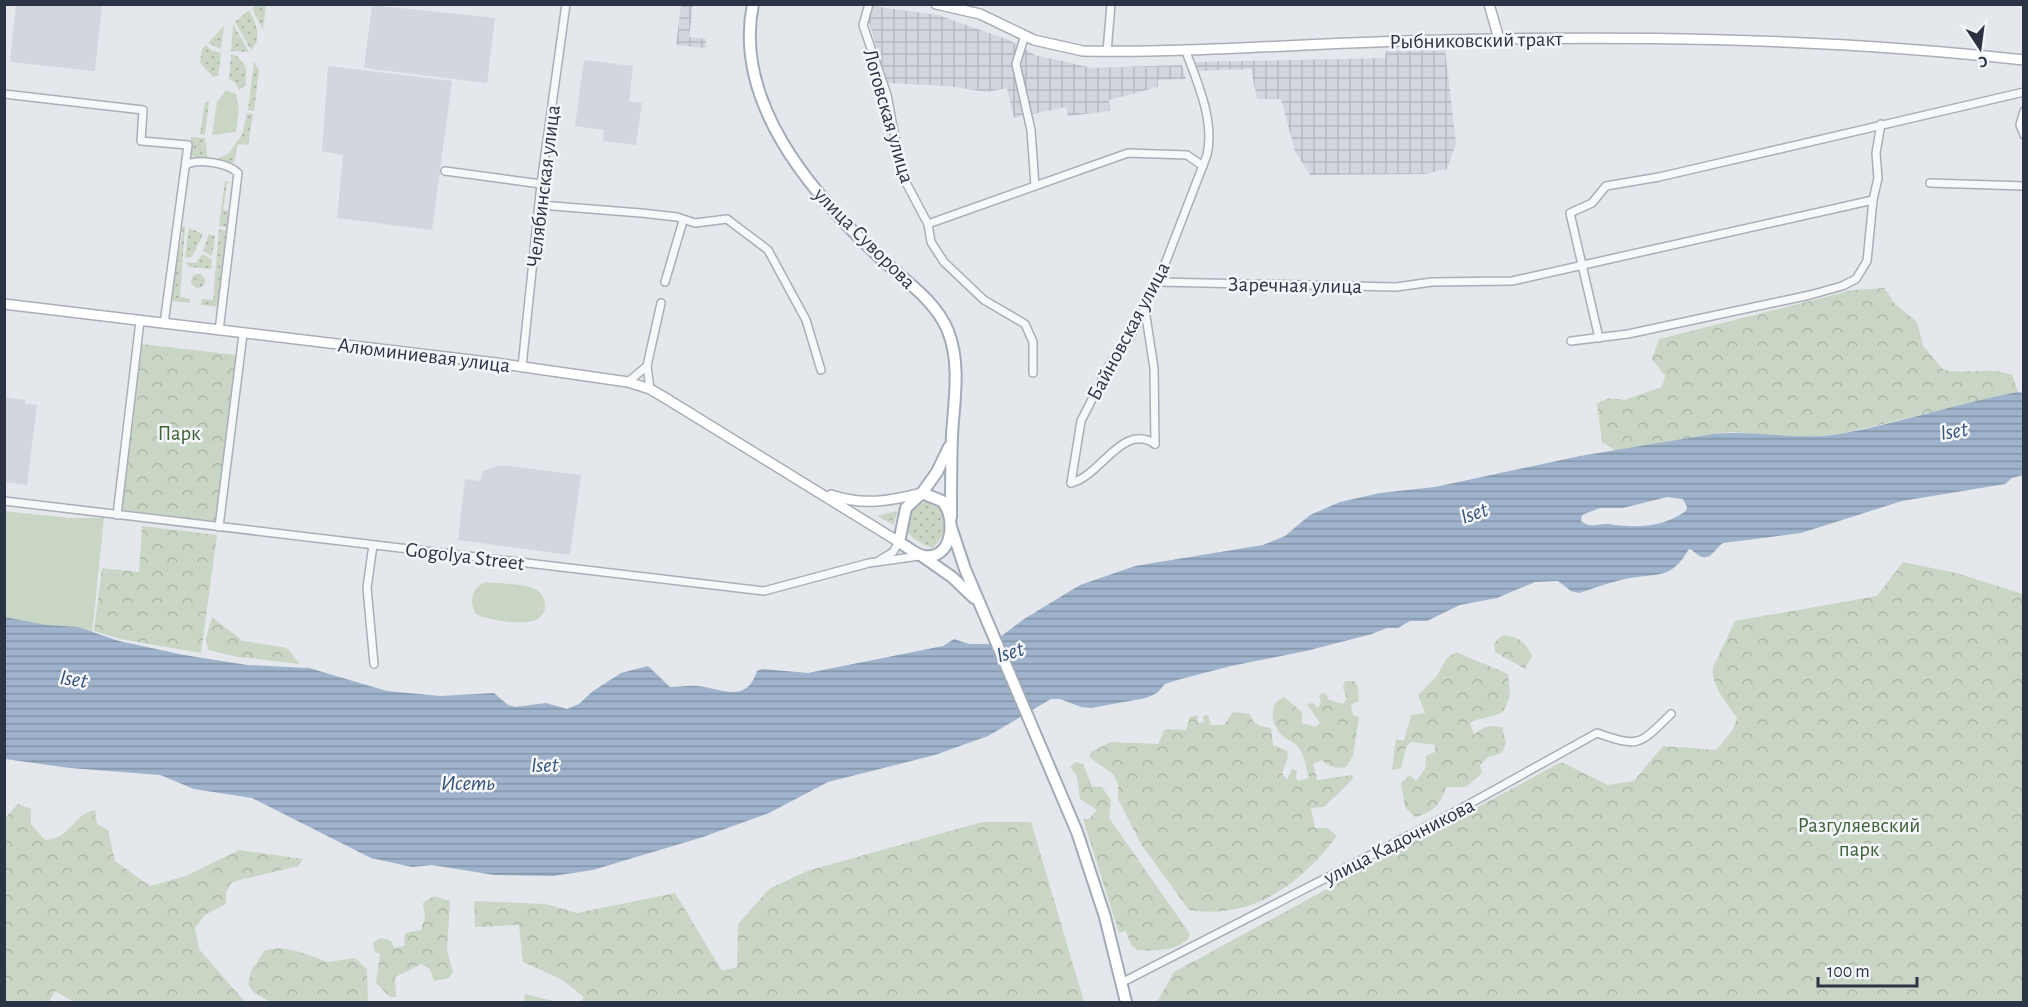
<svg xmlns="http://www.w3.org/2000/svg" width="2028" height="1007" font-family="'Alegreya Sans',sans-serif">
	<defs>
		<pattern id="industrial-grid" width="8" height="8" patternUnits="userSpaceOnUse" patternTransform="scale(1.5)"><rect width="8" height="8" fill="#d2d6de"/><path d="M0 4h8M4 0v8" fill="none" stroke="#b4b8c0"/></pattern>
		<pattern id="grass-dots" width="8" height="8" patternUnits="userSpaceOnUse" patternTransform="scale(1.5)"><rect width="8" height="8" fill="#c9d6c5"/><path d="M2 2h.1M6 6h.1" fill="none" stroke="#adb8ab" stroke-width="1.8" stroke-linecap="round"/></pattern>
		<pattern id="forest-crowns" width="20" height="18" patternUnits="userSpaceOnUse" patternTransform="scale(1.5)"><rect width="20" height="18" fill="#c9d6c5"/><path d="M2 6a3 3 0 1 1 6 0M12 15a3 3 0 1 1 6 0" fill="none" stroke="#adb8ab"/></pattern>
		<pattern id="water-rules" width="6" height="5" patternUnits="userSpaceOnUse" patternTransform="scale(1.5)"><rect width="6" height="5" fill="#9fb4cc"/><path d="M0 2.5h6" fill="none" stroke="#8293a7"/></pattern>
	</defs>
	<rect width="100%" height="100%" fill="#e4e7ec"/>
	<g fill="#d2d6de">
		<polygon points="16,5 102,5 95,71 10,62"/>
		<polygon points="372,5 495,18 487,83 364,68"/>
		<polygon points="584,60 633,66 629,101 642,103 636,145 603,141 604,130 575,126"/>
		<polygon points="328,66 452,81 432,230 337,218 343,155 322,151"/>
		<polygon points="5,397 25,400 25,404 37,405 27,485 5,482"/>
		<polygon points="500,465 581,475 570,555 458,540 465,479 480,481 483,471"/>
	</g>
	<g fill="url(#industrial-grid)">
		<polygon points="681,5 693,5 689,37 706,39 705,48 676,45"/>
		<polygon points="864,5 938,15 1009,40 1035,55 1092,68 1182,65 1186,79 1158,80 1158,87 1109,100 1110,111 1068,116 1066,107 1014,118 1007,88 987,92 948,86 887,83"/>
		<polygon points="1445,50 1456,143 1447,169 1425,174 1310,175 1295,151 1281,99 1257,99 1251,69 1195,71 1195,62 1385,58 1386,51"/>
	</g>
	<g fill="url(#grass-dots)">
		<polygon points="256,5 266,5 263,30 252,8"/>
		<path d="M249 10C256 23 263 39 251 50L235 22Z"/>
		<polygon points="233,24 249,52 231,51"/>
		<polygon points="224,26 221,49 208,43"/>
		<polygon points="206,45 211,50 221,53 218,76 213,77 200,63 202,49"/>
		<polygon points="231,54 238,57 246,67 246,85 239,90 235,82 229,79"/>
		<polygon points="254,62 259,70 254,111 248,110"/>
		<polygon points="205,102 209,102 205,135 200,134"/>
		<polygon points="247,113 253,114 248,145 238,144 234,163 214,161 229,153 242,135"/>
		<polygon points="191,137 205,138 208,160 189,155"/>
		<polygon points="225,181 231,182 227,183 223,210 229,211 227,227 219,226"/>
		<polygon points="179,226 185,227 180,297 190,299 190,303 172,301 177,249 180,248 183,232 179,230"/>
		<polygon points="189,228 203,234 192,257 185,258"/>
		<polygon points="219,229 226,230 219,307 201,305 202,299 213,300"/>
		<polygon points="209,234 215,236 212,256 203,251"/>
		<polygon points="202,254 212,259 211,269 189,267 186,262 196,263"/>
		<circle cx="198" cy="281" r="7"/>
		<path d="M931 501C951 510 948 536 932 548 925 545 911 539 908 532 901 517 917 501 931 501Z"/>
		<polygon points="897,511 894,525 877,516"/>
	</g>
	<g fill="url(#forest-crowns)">
		<path d="M1884 288 1895 304 1917 322 1923 346 1944 370C1968 375 1988 366 2012 375L2018 392 1840 434 1796 438 1732 432 1713 434 1616 451 1602 442 1597 403 1609 398 1624 400 1662 387 1665 376 1652 359 1659 339 1853 290Z"/>
		<polygon points="142,344 236,355 216,521 122,510"/>
		<polygon points="142,526 217,535 201,653 120,639 94,631 102,568 139,572"/>
		<path d="M1903 562 1956 573 2023 594V1002H1157L1174 972 1561 762 1608 785 1634 781 1663 746 1716 750 1732 731 1737 718C1727 702 1711 687 1713 667L1735 621 1877 596Z"/>
		<polygon points="212,617 243,641 287,648 300,664 238,657 208,650 206,638"/>
		<path d="M1503 635C1519 637 1526 642 1532 656L1525 669 1495 652 1494 643Z"/>
		<path d="M1456 652 1508 674 1510 696 1503 712C1492 718 1480 717 1470 723L1474 735C1482 726 1490 725 1502 727L1506 743 1502 753 1488 757 1480 765 1482 773 1466 787H1446C1441 804 1433 813 1415 817L1405 807 1401 783 1410 775 1416 781 1425 769 1426 756 1435 752V745L1411 742 1406 747 1401 768 1392 770 1396 739 1404 741 1411 715 1425 713 1418 695 1436 677 1447 658Z"/>
		<path d="M1345 681H1354L1358 686 1359 701 1351 705 1353 715 1359 717 1353 756 1346 767C1337 769 1328 767 1322 760L1313 764 1317 780 1352 775 1353 779 1324 807 1311 808 1315 828H1327L1337 836C1300 884 1253 920 1189 910L1141 844 1118 799V784L1114 775 1089 757 1091 752 1111 742 1158 744 1165 729 1186 730 1190 717 1197 715 1198 723 1204 722 1203 716 1208 715 1211 725H1224L1233 712 1250 714C1254 725 1259 726 1271 728L1273 745 1287 751 1288 758 1282 773 1287 780 1292 769 1297 771 1296 777 1298 781 1309 778C1307 770 1304 754 1298 747 1295 742 1287 740 1283 736 1270 725 1268 703 1284 697L1302 712V723L1316 727 1320 723 1307 704 1313 703 1318 708 1321 703 1319 695 1322 693 1326 694 1329 700 1343 704 1347 699 1343 688Z"/>
		<path d="M1075 762 1083 764 1092 786 1102 787 1111 800 1109 818 1190 934C1183 952 1153 951 1137 950L1131 945 1126 931 1119 933 1083 819H1089L1097 810 1080 799 1077 776 1070 767Z"/>
		<path d="M18 804 31 809V824L45 840C74 837 70 816 95 810L97 824 108 830 115 861 150 886 186 876 239 850 303 859 298 866 232 882 226 892V904L205 915 195 928 199 949 245 1002H74L55 991 49 1002H5V818Z"/>
		<polygon points="982,822 1031,822 1084,1002 581,1002 584,997 561,979 523,962 519,925 475,927 474,901 546,904 577,913 675,893 722,971 737,967 738,924 769,889 807,871"/>
		<polygon points="434,896 450,901 447,950 453,972 449,978 434,981 430,969 421,964 395,977 396,997 390,997 376,983 380,954 375,952 373,943 381,938 391,941 394,948 404,946 405,933 421,930 425,917 423,903"/>
		<polygon points="280,948 300,952 328,962 355,958 367,969 368,1002 270,1002 253,992 248,984 251,971 265,950"/>
		<polygon points="525,994 557,1002 524,1002"/>
	</g>
	<g fill="#c9d6c5">
		<polygon points="226,90 236,94 239,109 236,132 212,135 217,102"/>
		<polygon points="4,511 69,518 104,518 92,634 5,619"/>
		<path d="M486 582C501 584 519 583 533 588 545 592 550 610 539 618 529 627 487 620 476 614 468 601 472 587 486 582Z"/>
	</g>
	<path fill="url(#water-rules)" fill-rule="evenodd" d="M2018 392 2023 393V475L2012 478 2005 484 1902 501 1801 533 1723 543C1715 548 1710 563 1698 555 1695 553 1693 550 1689 549 1671 579 1661 573 1630 578 1613 581 1595 588 1579 593L1571 591 1558 581 1535 582 1497 598 1460 605 1427 621H1410L1398 628H1387L1372 634 1306 651 1231 666 1181 679 1165 684 1157 693 1146 698 1091 708 1081 707 1060 699H1051L988 736 935 755 828 782 769 813 703 837 593 870 553 876 494 875 432 865 412 867 371 858 252 798 194 789 160 775 70 768 5 759V617L46 625 78 627 119 641 184 655 247 665 309 668 387 691 440 696 494 693 508 705 515 707 546 703 567 709 579 704 593 691 621 673 648 666 670 687C679 687 689 685 698 686 723 689 746 704 757 671L762 669 808 673 943 646 954 639 969 644H991L1024 619 1080 585 1135 566 1263 545 1285 536 1310 515 1340 502 1380 493 1435 487 1580 456 1713 434C1756 430 1797 441 1840 434 1900 423 1958 403 2018 392ZM1667 497 1683 499 1687 507 1686 511C1662 528 1635 528 1608 524 1597 523 1590 529 1581 521L1582 515 1600 508H1623Z"/>
	<g fill="none" stroke-linecap="round" stroke-linejoin="round">
		<defs>
			<g id="street">
				<polyline points="869,4 863,25 887,95 902,175 928,224 1128,153 1187,155 1203,166"/>
				<polyline points="1025,35 1016,64 1031,130 1035,186"/>
				<polyline points="1107,52 1111,4"/>
				<polyline points="4,94 143,110 141,141 188,145 164,324"/>
				<polyline points="2024,111 2020,125 2024,135"/>
				<path d="M186 165C197 158 228 163 238 173L219 331"/>
				<polyline points="445,171 541,184"/>
				<polyline points="1930,183 2024,186"/>
				<polyline points="540,205 641,213 677,217 695,223 727,219 768,250 806,320 821,370"/>
				<polyline points="928,224 931,242 944,262 984,300 1025,324 1033,342 1033,373"/>
				<polyline points="665,282 683,221"/>
				<polyline points="1158,282 1396,287 1432,282 1512,281 1873,200"/>
				<polyline points="1145,310 1154,368 1155,444"/>
				<polyline points="1599,338 1570,213 1592,203 1606,186 1659,177 2024,92"/>
				<polyline points="1571,341 1628,334 1810,295 1842,286 1856,279 1867,261 1873,200 1878,178 1876,153 1881,124"/>
				<polyline points="522,367 541,184 566,4"/>
				<polyline points="628,382 647,366"/>
				<polyline points="650,389 647,366 661,303"/>
				<path d="M1071 483 1081 421 1111 362 1129 339 1158 282 1207 155C1215 120 1197 82 1185 49"/>
				<path d="M1071 483C1101 476 1122 422 1155 444"/>
				<polyline points="4,501 764,591 869,563 919,556"/>
				<polyline points="117,515 140,321"/>
				<polyline points="219,527 243,334"/>
				<polyline points="373,545 367,588 374,664"/>
				<polyline points="880,560 893,552 899,542"/>
				<path d="M1121 983 1453 813 1597 733C1640 748 1639 745 1671 714"/>
			</g>
			<g id="secondary">
				<path d="M936 4 980 14 1034 40 1083 51C1190 53 1297 44 1404 41 1611 35 1818 37 2024 60"/>
				<polyline points="1489,4 1499,39"/>
				<polyline points="4,304 496,363 628,382 650,389 667,399 899,542"/>
				<path d="M831 495C863 506 890 501 922 493"/>
			</g>
			<g id="primary">
				<path d="M753 4C733 101 810 191 874 252 899 277 934 297 948 331 961 364 954 401 952 435 951 462 951 490 951 517"/>
				<path d="M922 493 942 501C957 517 953 560 924 556 916 555 906 546 899 542L906 508Z"/>
				<polyline points="922,493 937,472 949,447"/>
				<polyline points="951,527 965,569 1077,832 1105,917 1126,1002"/>
				<polyline points="922,556 952,577 974,598"/>
			</g>
		</defs>
		<use href="#street" stroke="#a9aeb7" stroke-width="10"/>
		<use href="#secondary" stroke="#a9aeb7" stroke-width="12"/>
		<use href="#primary" stroke="#a3abb8" stroke-width="14"/>
		<use href="#street" stroke="#f7f8fa" stroke-width="7"/>
		<use href="#secondary" stroke="#fff" stroke-width="9"/>
		<use href="#primary" stroke="#fff" stroke-width="10"/>
	</g>
	<g text-anchor="middle" stroke-width="5" stroke-linejoin="round" paint-order="stroke">
		<g font-size="21" fill="#2b3445" stroke="#f4f6f9">
			<text transform="translate(1476 40) rotate(-1)" y="7">Рыбниковский тракт</text>
			<text transform="translate(889 116) rotate(74)" y="7">Логовская улица</text>
			<text transform="translate(543 186) rotate(-83)" y="7">Челябинская улица</text>
			<text transform="translate(865 238) rotate(45)" y="7">улица Суворова</text>
			<text transform="translate(1295 285) rotate(1)" y="7">Заречная улица</text>
			<text transform="translate(1128 331) rotate(-62)" y="7">Байновская улица</text>
			<text transform="translate(424 355) rotate(7)" y="7">Алюминиевая улица</text>
			<text transform="translate(465 556) rotate(7)" y="7">Gogolya Street</text>
			<text transform="translate(1399 841) rotate(-27)" y="7">улица Кадочникова</text>
		</g>
		<g font-size="21" fill="#3f6138" stroke="#f4f6f9">
			<text x="179" y="440">Парк</text>
			<text x="1859" y="832">Разгуляевский<tspan x="1859" dy="24">парк</tspan></text>
		</g>
		<g font-size="22" font-style="italic" fill="#34527a" stroke="#f4f6f9">
			<text transform="translate(1954 430) rotate(-9)" y="8">Iset</text>
			<text transform="translate(1474 512) rotate(-19)" y="8">Iset</text>
			<text transform="translate(1010 651) rotate(-16)" y="8">Iset</text>
			<text transform="translate(74 678) rotate(9)" y="8">Iset</text>
			<text x="545" y="772">Iset</text>
			<text x="468" y="790">Исеть</text>
		</g>
	</g>
	<rect width="2028" height="1007" fill="none" stroke="#2b3445" stroke-width="12"/>
	<g transform="translate(1980 48) rotate(167)" stroke="#f4f6f9" stroke-width="4.5" paint-order="stroke">
	<path d="M0-4.5L10 22L0 15L-10 22Z" fill="#2b3445"/>
	<text y="-9" font-size="16" font-weight="bold" text-anchor="middle" fill="#2b3445">С</text>
	</g>
	<path d="M1818 977v9h99v-9" fill="none" stroke="#2b3445" stroke-width="3"/>
	<text x="1827" y="977" font-size="18" fill="#2b3445" stroke="#f4f6f9" stroke-width="4.5" paint-order="stroke">100 m</text>
</svg>
